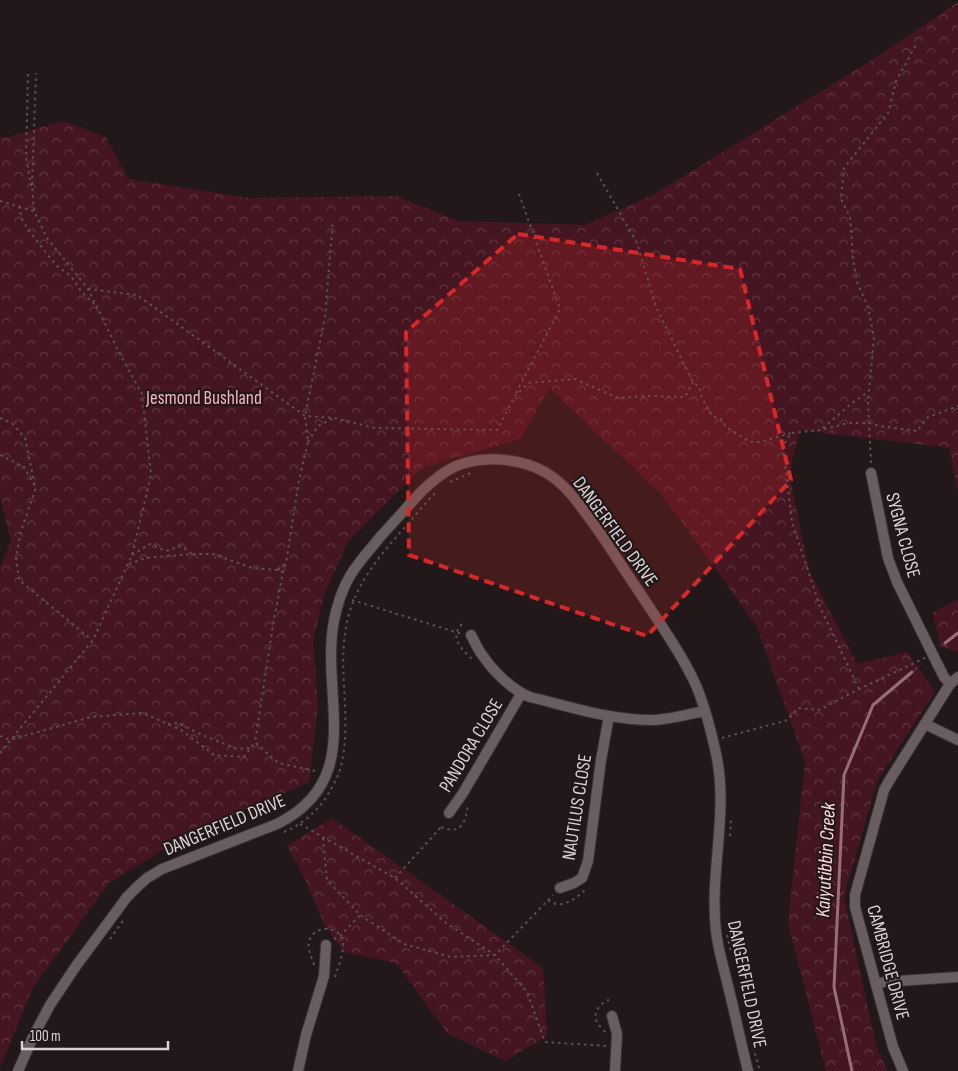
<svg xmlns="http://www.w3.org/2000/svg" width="958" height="1071" font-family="'Sofia Sans Condensed',sans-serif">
	<defs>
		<pattern id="forest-crowns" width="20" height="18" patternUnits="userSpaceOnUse" patternTransform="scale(1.25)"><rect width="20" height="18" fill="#451621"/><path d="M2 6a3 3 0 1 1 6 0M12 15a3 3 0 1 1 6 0" fill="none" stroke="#5f3740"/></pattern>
	</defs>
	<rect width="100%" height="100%" fill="#22181a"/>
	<g fill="url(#forest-crowns)">
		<polygon points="958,2 958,491 949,448 800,430 789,473 809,570 857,664 907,652 935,692 878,779 844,896 876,1046 888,1071 826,1071 788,923 805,762 757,627 663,496 549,388 521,439 423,467 348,541 324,595 313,641 318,705 309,782 187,835 109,883 32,989 0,1068 0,567 11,541 0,497 0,137 4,138 63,121 106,137 128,179 249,198 396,196 458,221 585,225 653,195 880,55"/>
		<polygon points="958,600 958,652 940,646 933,612"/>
		<polygon points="332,818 543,968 547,1036 505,1061 447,1033 396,963 344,952 325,926 303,875 287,846"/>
	</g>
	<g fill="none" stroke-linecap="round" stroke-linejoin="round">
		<g stroke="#986e76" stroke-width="3">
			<polyline points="945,643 958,633"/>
			<polyline points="852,1071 834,987 844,775 873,705 912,672"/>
		</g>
		<defs>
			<g id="street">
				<polyline points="871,473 888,558 897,582 933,655 944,677 950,684"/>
				<path d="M471 635C475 642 478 650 483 656 493 671 513 691 530 697 571 707 613 721 655 720 672 719 689 714 705 711"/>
				<polyline points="925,724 958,740"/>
				<polyline points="449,813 463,793 521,694"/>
				<polyline points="560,888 574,883 582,878 588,861 601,760 609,716"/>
				<polyline points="876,984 884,982 958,977"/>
				<polyline points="612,1016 617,1034 615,1071"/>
				<path d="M18 1071 33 1037 50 1005 76 966 127 897 137 887 147 878 162 869 277 824C372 777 314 686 337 608 340 597 344 586 350 576 358 562 370 550 380 537 394 522 407 507 421 492 431 482 443 472 456 466 484 455 519 458 545 472 569 486 582 509 598 530 613 552 627 574 642 596 660 624 680 651 694 681 704 702 710 727 715 749 730 810 709 871 716 931 718 950 724 968 728 986 735 1014 741 1043 748 1071"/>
				<polyline points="298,1071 306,1035 324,976 326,945"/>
				<polyline points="903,1071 893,1047 855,907 855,895 884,790 889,781 950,684 958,677"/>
			</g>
		</defs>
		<use href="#street" stroke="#393233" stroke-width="12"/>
		<g stroke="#5b5253" stroke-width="2" stroke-dasharray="2.5 4" stroke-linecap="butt">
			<polyline points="28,74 26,157 31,186"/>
			<polyline points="597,173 637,243 656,307 693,382 699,387 702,398 712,416 721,419 726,427 750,442 760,442 791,433"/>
			<polyline points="0,201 34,211"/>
			<polyline points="19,206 22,219 27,228 47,254 57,266 71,276 81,291 94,304"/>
			<polyline points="88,289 137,295 305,416 334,418 375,428 497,430 515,396 529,383 575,379 618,398 643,396 685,397 693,382"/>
			<polyline points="516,393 560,309 519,194"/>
			<polyline points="0,418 12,423 25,438 35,486"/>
			<polyline points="823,428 852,403 868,392"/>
			<polyline points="308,442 318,426 332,419"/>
			<polyline points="0,455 24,467 36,488 21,531 16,557 19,580 92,640"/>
			<polyline points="871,463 868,401 874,338 868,307 857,282 853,259 850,217 841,199 844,168 888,113 896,81 916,45"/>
			<polyline points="572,480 583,491 594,507"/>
			<polyline points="450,482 473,472"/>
			<polyline points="132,555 150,544 166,551 181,546 192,554"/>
			<polyline points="129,564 146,558 192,554 213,554 252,568 278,570 282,572"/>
			<polyline points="278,570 286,563"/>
			<polyline points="352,600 462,634"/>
			<path d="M462 624C448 639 463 650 474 661"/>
			<polyline points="859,689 820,607 792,522 783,446 791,433 821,430 848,423 869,423 880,426 917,431 928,417 958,406"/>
			<polyline points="168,724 178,723 200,734 237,749 251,748"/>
			<polyline points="0,736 10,740 91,717 143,713 181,730 214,755 244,757 255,742"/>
			<polyline points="722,738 788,720 798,708 819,710 859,689 925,658"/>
			<polyline points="0,753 93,640 132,555 151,475 142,394 120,354 88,289 47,238 34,211 32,186 36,73"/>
			<polyline points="315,771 278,763 255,742 273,625 283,572 286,563 299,480 308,442 305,416 325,317 333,220"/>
			<polyline points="300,824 395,878 446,923 495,955 527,992 545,1042 607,1046"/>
			<path d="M441 827C462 836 466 821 468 804"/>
			<path d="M284 832C301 825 317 812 327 796 331 789 336 781 339 773 355 722 334 666 349 614 359 579 382 553 406 526 416 515 425 503 436 492"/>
			<polyline points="730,836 731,818"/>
			<polyline points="323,838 327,880 360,915 404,944 451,957 495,955 553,895"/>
			<polyline points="395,878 443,825"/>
			<path d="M548 900C561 911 577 898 587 888"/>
			<polyline points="727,935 731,952"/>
			<polyline points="110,939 123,921"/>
			<polyline points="334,939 340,936 360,915"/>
			<path d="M314 965C312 957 307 950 309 942 313 923 345 925 343 946 343 956 338 967 335 977"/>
			<path d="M605 1032C603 1029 598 1025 597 1022 592 1013 601 1002 609 1000"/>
			<polyline points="753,1047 760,1071"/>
		</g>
		<use href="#street" stroke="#695d5f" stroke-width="10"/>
	</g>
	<path fill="#d62828" fill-opacity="0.2" stroke="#d62828" stroke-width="4" stroke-dasharray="10 6" stroke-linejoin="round" d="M518 234 740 269 791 480 647 636 409 555 406 332Z"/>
	<g text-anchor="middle" stroke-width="4.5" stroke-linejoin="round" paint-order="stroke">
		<g font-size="19" fill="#fbb2be" stroke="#22181a">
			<text x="204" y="404">Jesmond Bushland</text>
		</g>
		<g font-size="19" fill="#dbd4d5" stroke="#22181a">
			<text transform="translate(616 531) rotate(54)" y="7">DANGERFIELD DRIVE</text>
			<text transform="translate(904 535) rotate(75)" y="7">SYGNA CLOSE</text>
			<text transform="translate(470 745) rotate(-59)" y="7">PANDORA CLOSE</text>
			<text transform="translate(576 807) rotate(-81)" y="7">NAUTILUS CLOSE</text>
			<text transform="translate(224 824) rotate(-23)" y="7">DANGERFIELD DRIVE</text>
			<text transform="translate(889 962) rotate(75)" y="7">CAMBRIDGE DRIVE</text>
			<text transform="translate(748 984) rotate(78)" y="7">DANGERFIELD DRIVE</text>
		</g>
		<g font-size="20" font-style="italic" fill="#fdd6dc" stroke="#22181a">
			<text transform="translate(825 860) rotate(-87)" y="7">Kaiyutibbin Creek</text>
		</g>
	</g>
	<path d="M22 1041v8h146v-8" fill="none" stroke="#dbd4d5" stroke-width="2.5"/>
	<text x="30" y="1041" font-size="15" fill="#dbd4d5" stroke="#22181a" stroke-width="4" paint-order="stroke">100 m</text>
</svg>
